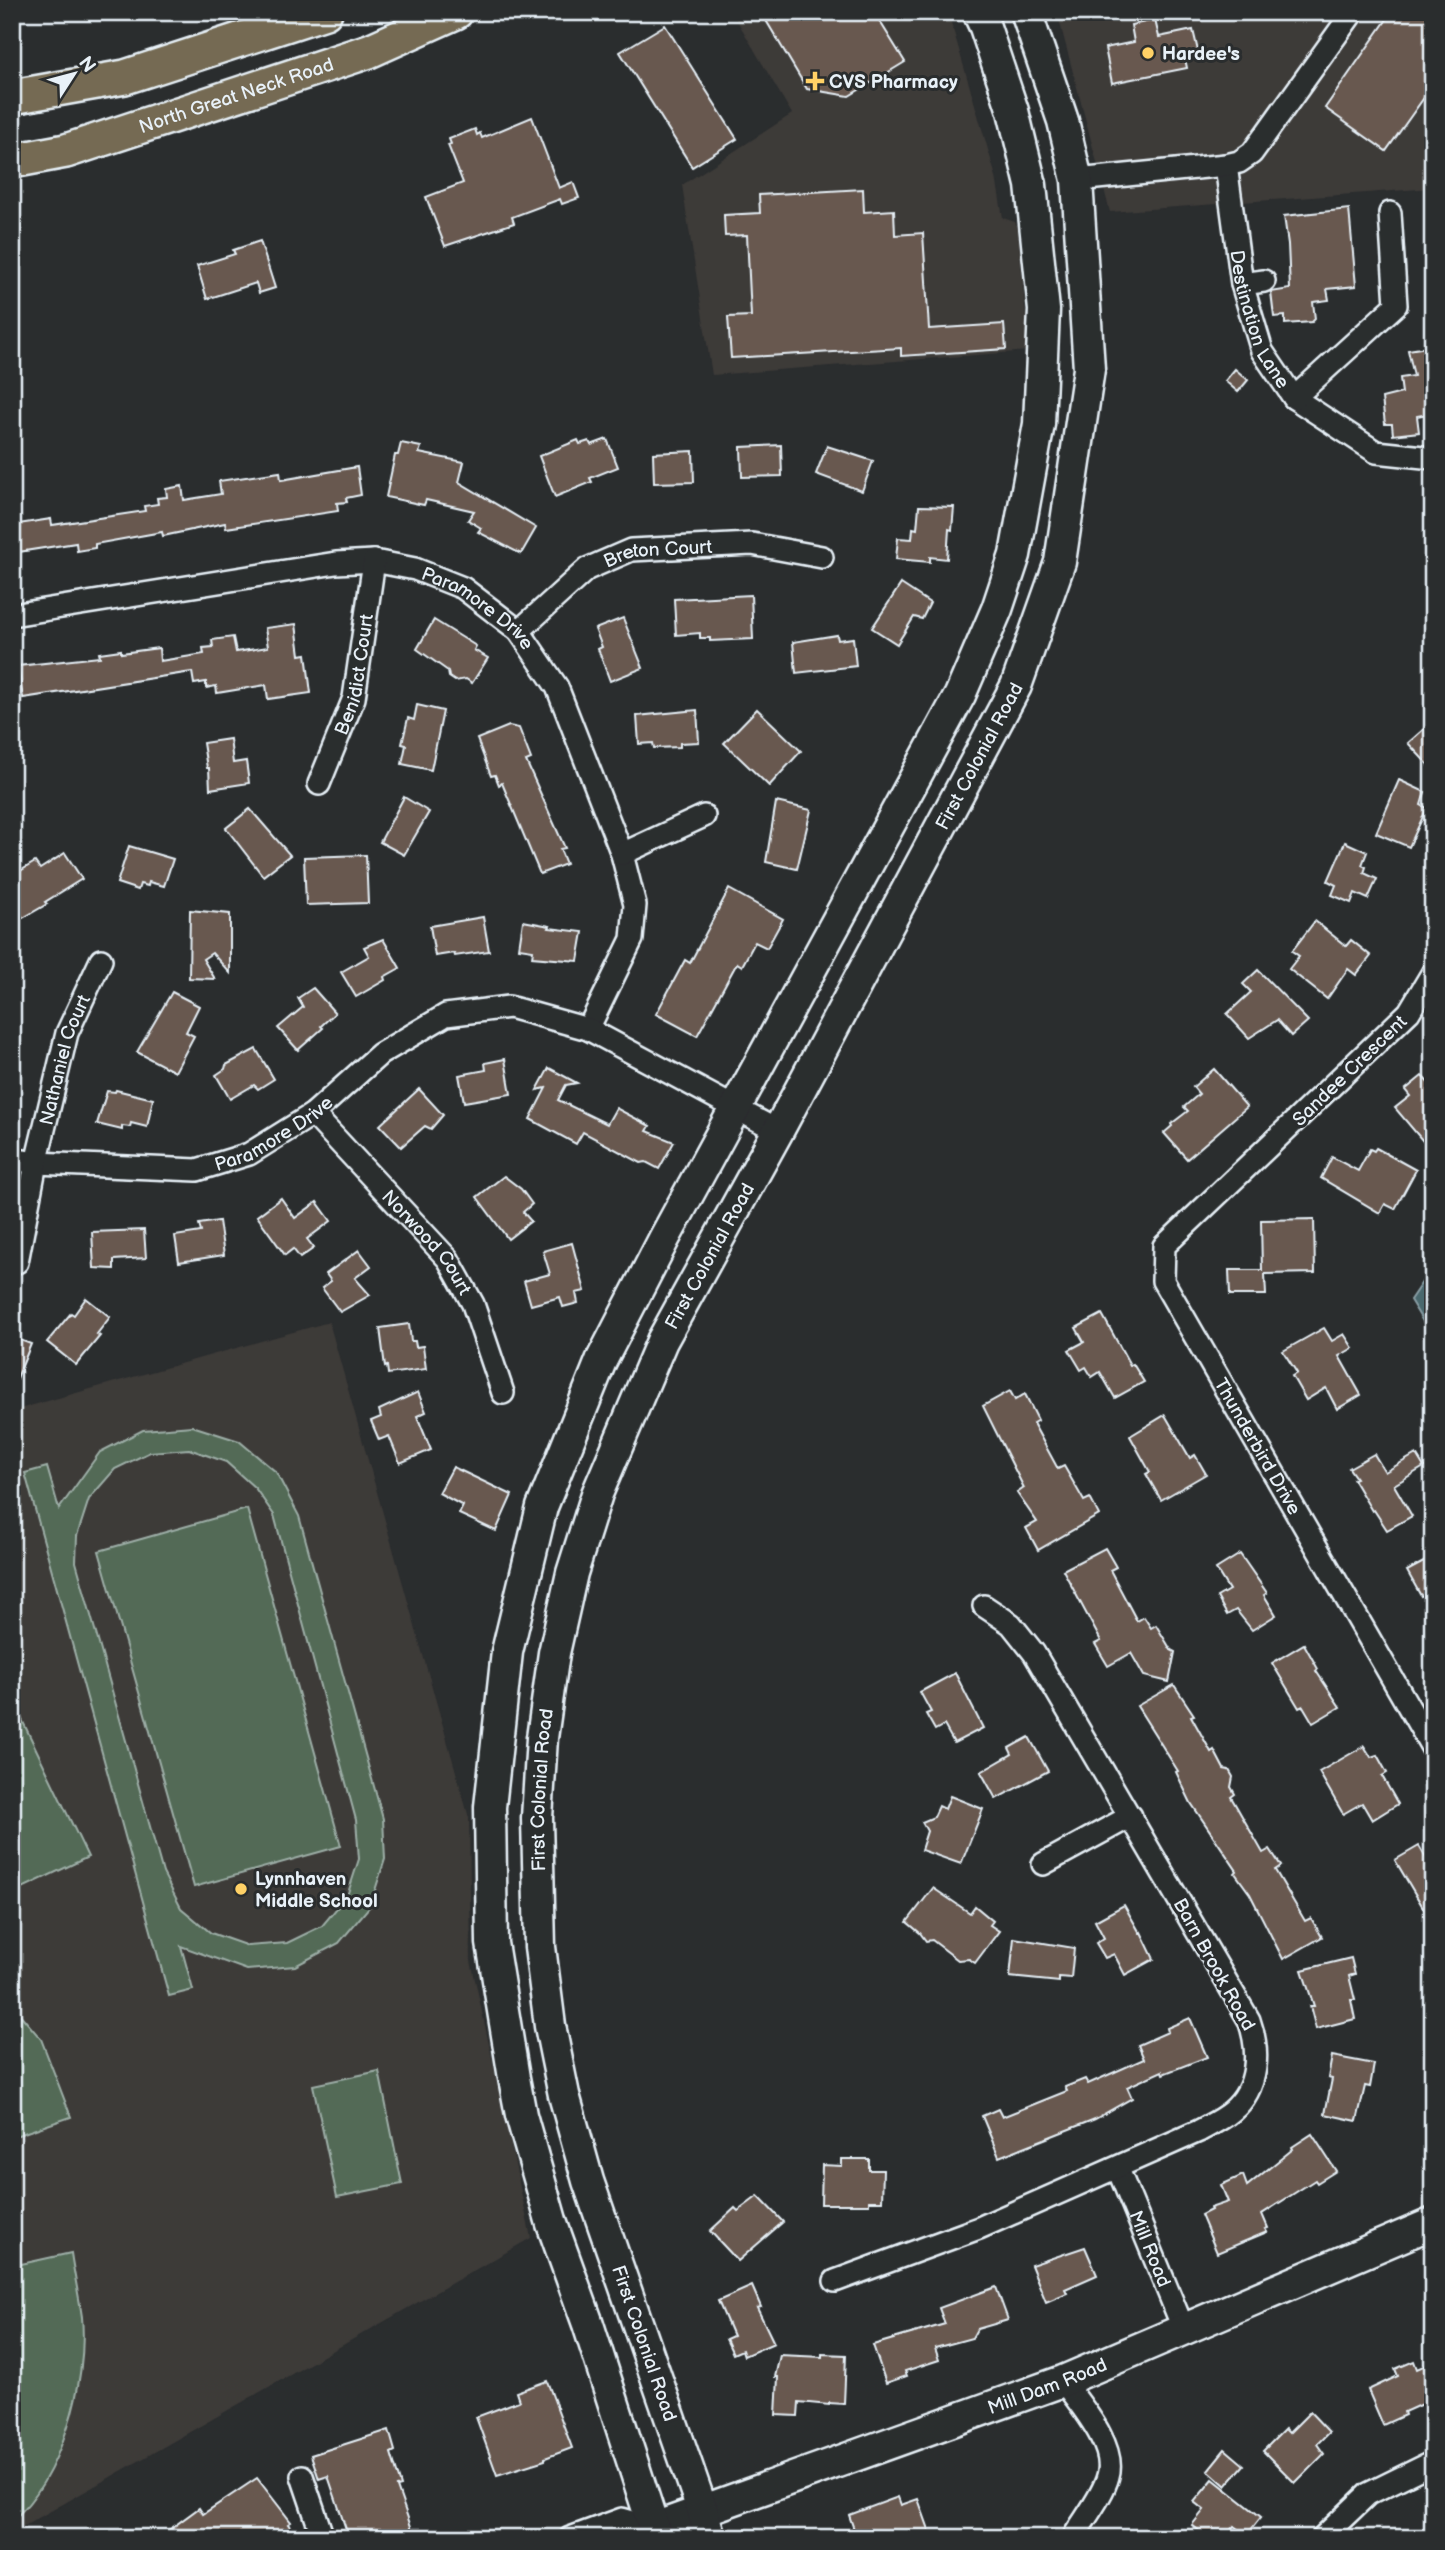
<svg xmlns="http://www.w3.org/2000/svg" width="1445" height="2550" font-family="'Balsamiq Sans',sans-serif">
	<rect width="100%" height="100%" fill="#2a2d2e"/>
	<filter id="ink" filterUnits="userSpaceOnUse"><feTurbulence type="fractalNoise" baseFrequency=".0143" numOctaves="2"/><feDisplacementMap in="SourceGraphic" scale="14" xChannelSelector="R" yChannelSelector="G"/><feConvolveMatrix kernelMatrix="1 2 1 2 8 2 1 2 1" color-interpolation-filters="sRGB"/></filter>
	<g filter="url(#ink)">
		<g fill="#3d3a38">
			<polygon points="732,12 948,12 996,177 1003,218 1015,222 1018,229 1029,351 712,375 682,185 792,114"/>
			<polygon points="1057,12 1433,12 1433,188 1110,212"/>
			<polygon points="329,1322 469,1818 471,1961 531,2238 12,2533 12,1411"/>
		</g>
		<g fill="#526a56" stroke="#9daea7" stroke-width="2" fill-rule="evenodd">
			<path d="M192 1426 239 1441 276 1472 299 1516 383 1819 385 1859 370 1906 339 1943 295 1966 247 1970 181 1946 193 1990 169 1996 25 1473 47 1467 59 1509 100 1452 143 1430ZM189 1449 226 1462 255 1488 274 1515 356 1820 359 1859 347 1896 322 1926 287 1943 248 1946 211 1933 181 1908 163 1873 76 1562 77 1536 89 1499 115 1469 150 1452Z"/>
			<polygon points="247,1509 341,1846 194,1887 99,1551"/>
			<polygon points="12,1699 88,1857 12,1893"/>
			<polygon points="12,2005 41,2039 71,2117 12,2137"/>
			<polygon points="379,2071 402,2184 337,2197 313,2085"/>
			<path d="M71 2253C74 2274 79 2296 82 2317 88 2382 61 2478 12 2521V2266Z"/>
		</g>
		<polygon fill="#4a676d" stroke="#899ea5" stroke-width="2" points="1433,1266 1433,1338 1410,1300"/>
		<g fill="#68584f" stroke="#e8f1f8" stroke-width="2">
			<polygon points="761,12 874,12 905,62 849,96 807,89"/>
			<polygon points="1392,12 1433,12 1433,85 1386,151 1325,108"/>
			<polygon points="1155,20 1159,37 1193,30 1198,51 1184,54 1187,68 1112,83 1105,48 1134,42 1131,25"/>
			<polygon points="665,25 737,139 692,167 620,52"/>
			<polygon points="532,117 559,188 573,182 579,198 562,204 560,199 512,217 514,223 445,246 426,197 463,183 448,145 451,144 449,139 475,129 477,135 480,133 482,138"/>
			<polygon points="863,189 864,212 894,210 895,235 923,233 929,329 1004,324 1006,349 901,356 901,348 731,358 728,317 751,316 747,235 725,236 724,215 760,213 759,195"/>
			<polygon points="1349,209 1356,286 1327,289 1329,300 1313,302 1315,319 1312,322 1285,324 1285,316 1274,317 1271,292 1290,289 1288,244 1284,216"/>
			<polygon points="260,241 275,288 259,293 256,283 207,299 197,266 235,254 233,250"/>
			<polygon points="1433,346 1433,413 1417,416 1419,432 1393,435 1392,424 1385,424 1382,398 1402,393 1400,378 1414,376 1408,350"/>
			<polygon points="1235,369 1248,380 1238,392 1225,381"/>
			<polygon points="607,439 618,467 590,478 592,482 555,497 539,456 578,440 580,444 589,441 591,445"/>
			<polygon points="401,443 421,447 419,453 464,462 459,482 536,528 521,554 478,532 481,528 468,520 474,511 426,500 424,505 386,497 395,455 398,455"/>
			<polygon points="781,445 782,476 742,477 741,447"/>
			<polygon points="827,446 873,461 862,491 816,474"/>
			<polygon points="693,451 694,482 654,483 653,453"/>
			<polygon points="357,467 361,495 346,498 347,502 337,503 338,511 226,528 225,523 163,536 162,532 95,544 95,548 77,551 76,543 12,553 12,525 51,519 52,525 145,511 144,506 158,504 157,498 167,497 166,489 182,486 184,500 221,494 219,481 280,472 281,480"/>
			<polygon points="919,506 954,507 952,530 949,529 947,559 930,557 930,562 896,559 898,538 912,539 913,528 917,529"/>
			<polygon points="901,584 930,603 922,619 914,617 897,644 872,628"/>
			<polygon points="751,595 753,639 710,641 710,638 700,638 700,633 676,635 674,599"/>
			<polygon points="623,618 643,668 610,681 598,649 602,647 595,629"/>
			<polygon points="434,620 476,646 474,650 488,658 472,683 466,679 455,681 449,677 448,671 417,649"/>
			<polygon points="296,624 300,655 306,654 311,693 268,699 266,685 217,693 216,686 206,688 206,682 194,684 192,672 23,698 18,666 100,657 99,653 121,650 121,653 159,648 160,661 204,654 203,648 213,647 212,640 233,637 236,652 268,647 265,628"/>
			<polygon points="837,635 838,640 853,638 856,666 796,673 793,642"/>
			<polygon points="417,705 443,711 431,770 402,764 406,745 402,744 408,718 414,720"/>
			<polygon points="757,709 801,751 769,786 724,743"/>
			<polygon points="697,710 699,742 680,743 680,747 654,748 653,743 639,744 637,716"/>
			<polygon points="1433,721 1433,770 1408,743"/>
			<polygon points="509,726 519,728 531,759 526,761 565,848 560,849 566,864 540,874 502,783 499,785 495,775 491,776 477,739"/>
			<polygon points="230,739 233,763 246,761 249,783 210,789 209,768 207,768 203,743"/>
			<polygon points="1399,780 1425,792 1421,805 1427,808 1409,847 1376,833"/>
			<polygon points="404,797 429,812 404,855 380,842"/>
			<polygon points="776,802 811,810 797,869 766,862"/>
			<polygon points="250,809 290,855 263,876 226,828"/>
			<polygon points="1345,842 1367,852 1362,865 1366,867 1364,873 1377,879 1368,899 1355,893 1351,903 1332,895 1336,885 1328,881"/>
			<polygon points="129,846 173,859 164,886 149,882 148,886 140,884 138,890 117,883"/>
			<polygon points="65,853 82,879 45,902 47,904 23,918 12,900 12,876 35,862 40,869"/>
			<polygon points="366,855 368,903 306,905 304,857"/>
			<polygon points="729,889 783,919 767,948 755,942 742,966 737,963 697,1036 656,1014 685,960 690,963"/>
			<polygon points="190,910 230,914 230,973 212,953 203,959 215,979 189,978"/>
			<polygon points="483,917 489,951 455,956 454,953 435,956 430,926"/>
			<polygon points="523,921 550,926 549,928 583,932 578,961 532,957 533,950 519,948"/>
			<polygon points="1315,921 1346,946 1351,940 1371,956 1356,975 1348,969 1327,999 1289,969 1299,956 1292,951"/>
			<polygon points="383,939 400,968 384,977 385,980 356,997 341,972 369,956 364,947"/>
			<polygon points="1258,970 1308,1021 1291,1036 1277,1020 1249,1038 1227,1014 1251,992 1243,984"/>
			<polygon points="313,988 335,1013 321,1026 323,1028 298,1050 278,1028 303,1007 298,998"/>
			<polygon points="172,992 199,1006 186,1032 194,1036 175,1072 137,1052"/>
			<polygon points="256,1049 274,1079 258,1089 254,1085 230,1099 216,1075 225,1069 226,1065"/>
			<polygon points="505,1059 511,1094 464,1102 459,1075 486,1070 485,1063"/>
			<polygon points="549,1068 577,1083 566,1085 558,1100 607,1124 616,1108 650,1126 647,1131 674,1142 659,1169 646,1162 641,1163 583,1132 576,1144 530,1119 546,1088 537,1090"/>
			<polygon points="1214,1069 1247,1107 1187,1159 1164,1133 1172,1126 1171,1124 1188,1111 1184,1107 1199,1094 1193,1087"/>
			<polygon points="1422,1076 1433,1088 1433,1153 1395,1108 1410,1096 1405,1090"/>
			<polygon points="419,1089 443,1115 431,1129 425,1126 401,1147 380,1125"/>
			<polygon points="116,1090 153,1099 147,1127 131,1123 130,1127 122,1126 122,1130 97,1124 107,1091 115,1092"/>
			<polygon points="1376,1148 1416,1170 1395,1209 1385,1204 1380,1213 1321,1178 1332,1157 1358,1171 1370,1149 1374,1151"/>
			<polygon points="504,1176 521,1189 532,1204 523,1212 531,1221 508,1239 477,1197"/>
			<polygon points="281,1198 295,1218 317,1202 331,1221 307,1239 314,1248 300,1258 293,1249 285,1255 257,1216"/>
			<polygon points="1314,1219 1315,1273 1265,1274 1266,1295 1230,1295 1229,1270 1262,1270 1261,1220"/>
			<polygon points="219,1221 224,1255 179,1262 175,1236 201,1232 199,1224"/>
			<polygon points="144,1230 146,1258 114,1260 114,1269 94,1268 92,1232"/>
			<polygon points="572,1243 585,1291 576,1293 578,1303 563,1307 560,1297 531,1305 524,1281 550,1274 543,1251"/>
			<polygon points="359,1250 371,1266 355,1278 370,1295 340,1312 322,1288 331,1281 326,1274"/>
			<polygon points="86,1298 110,1317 97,1334 100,1336 76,1365 47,1342 71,1313 74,1315"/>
			<polygon points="1102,1314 1130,1365 1133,1364 1144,1382 1115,1398 1100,1372 1092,1377 1086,1367 1081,1370 1069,1350 1084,1342 1076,1328"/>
			<polygon points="409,1324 411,1341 415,1341 416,1347 423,1346 426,1369 388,1374 387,1366 385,1367 380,1328"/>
			<polygon points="1324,1328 1332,1341 1344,1334 1353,1348 1339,1356 1361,1395 1337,1409 1326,1388 1306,1400 1292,1376 1297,1373 1283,1351"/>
			<polygon points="12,1337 31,1344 13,1388 12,1388"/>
			<polygon points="1010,1391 1015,1400 1025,1394 1038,1420 1033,1423 1058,1469 1064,1466 1084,1501 1090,1498 1099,1515 1038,1550 1026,1528 1037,1522 1017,1493 1024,1488 983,1406"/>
			<polygon points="418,1392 426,1412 417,1416 431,1450 400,1463 389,1436 379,1440 371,1421 381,1417 379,1410"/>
			<polygon points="1165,1415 1190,1458 1195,1455 1206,1474 1161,1500 1146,1474 1150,1472 1130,1436"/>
			<polygon points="1374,1454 1385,1472 1416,1454 1424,1467 1394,1485 1412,1516 1387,1530 1374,1510 1372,1511 1353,1479 1356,1478 1349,1468"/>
			<polygon points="453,1467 512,1495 496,1531 459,1514 463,1506 439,1493"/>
			<polygon points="1105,1548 1116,1567 1110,1570 1137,1621 1144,1617 1151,1628 1156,1625 1171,1650 1175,1652 1169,1682 1144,1676 1131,1653 1108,1666 1095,1644 1101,1641 1063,1570"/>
			<polygon points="1240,1554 1267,1593 1264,1595 1276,1615 1252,1630 1236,1610 1227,1615 1217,1597 1229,1590 1216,1569"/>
			<polygon points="1433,1557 1433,1589 1421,1596 1407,1571"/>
			<polygon points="1304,1644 1318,1669 1316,1671 1340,1707 1313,1723 1303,1706 1299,1708 1272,1663"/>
			<polygon points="955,1673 983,1728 954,1743 944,1725 935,1730 926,1714 931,1712 920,1692"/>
			<polygon points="1174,1685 1194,1715 1191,1716 1211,1752 1214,1750 1224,1769 1229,1770 1233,1777 1231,1787 1235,1794 1231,1797 1263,1853 1270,1849 1281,1866 1275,1870 1305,1921 1311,1918 1322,1937 1283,1959 1250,1894 1235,1873 1237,1871 1191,1803 1176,1772 1178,1771 1137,1706"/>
			<polygon points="1029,1737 1048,1771 996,1799 981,1772 1012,1754 1009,1748"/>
			<polygon points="1364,1746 1371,1757 1377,1755 1387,1773 1382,1776 1398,1804 1372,1820 1362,1803 1343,1814 1319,1772"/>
			<polygon points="950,1796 983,1809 961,1864 921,1850 927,1831 922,1822 934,1817 939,1806 945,1809"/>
			<polygon points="1419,1846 1433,1870 1433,1924 1395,1860"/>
			<polygon points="933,1888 970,1913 975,1906 993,1921 990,1925 999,1931 975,1963 969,1959 958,1960 932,1940 926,1941 920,1933 907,1922"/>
			<polygon points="1124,1905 1140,1933 1141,1932 1154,1959 1125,1975 1114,1954 1105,1958 1096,1943 1104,1938 1095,1921"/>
			<polygon points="1014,1938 1074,1948 1071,1978 1059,1977 1059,1982 1010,1977"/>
			<polygon points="1351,1958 1355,1974 1349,1976 1355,2000 1351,2000 1355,2019 1316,2029 1310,2006 1314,2006 1302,1970"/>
			<polygon points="1190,2018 1207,2057 1163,2074 1162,2071 1127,2087 1132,2098 1095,2119 999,2157 982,2116 998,2109 1002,2117 1067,2091 1065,2087 1085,2079 1088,2084 1144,2059 1138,2045 1168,2032 1167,2028"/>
			<polygon points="1332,2056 1374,2064 1370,2087 1365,2086 1357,2121 1325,2114 1332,2079 1328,2078"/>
			<polygon points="1312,2134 1336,2171 1317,2183 1315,2180 1262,2214 1268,2228 1265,2229 1267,2232 1217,2253 1201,2215 1211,2210 1210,2208 1228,2202 1221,2185 1243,2175 1247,2186 1293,2149 1292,2147"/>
			<polygon points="842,2159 869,2159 869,2170 883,2170 882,2201 869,2201 869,2204 821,2204 822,2165 842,2166"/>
			<polygon points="758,2196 783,2222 738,2261 710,2231 735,2208 738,2211"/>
			<polygon points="1085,2247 1097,2275 1065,2289 1067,2293 1046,2302 1031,2265"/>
			<polygon points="752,2286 761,2307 757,2308 774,2343 744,2356 742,2350 733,2354 726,2339 733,2336 718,2301"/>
			<polygon points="996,2287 1008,2320 977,2329 972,2338 935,2348 939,2360 905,2371 907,2376 886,2383 873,2345 945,2324 939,2308"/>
			<polygon points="822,2354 846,2355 844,2404 829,2403 829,2405 799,2402 798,2416 776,2415 778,2377 775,2377 780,2355 822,2357"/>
			<polygon points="1414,2361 1417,2369 1428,2364 1433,2375 1433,2399 1404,2412 1405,2415 1383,2425 1368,2390 1398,2376 1395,2369"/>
			<polygon points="547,2381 572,2448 545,2458 545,2460 497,2475 476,2417 519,2401 516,2392"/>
			<polygon points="1310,2412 1329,2432 1317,2444 1324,2454 1295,2483 1263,2451 1285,2429 1289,2433"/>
			<polygon points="389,2430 395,2451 391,2453 401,2486 397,2487 415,2538 349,2538 328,2476 319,2479 311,2455"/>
			<polygon points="1225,2449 1244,2465 1226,2486 1208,2470"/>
			<polygon points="257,2478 291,2522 288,2524 298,2538 158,2538 199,2508 203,2514"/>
			<polygon points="1213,2479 1261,2517 1246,2536 1234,2526 1224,2538 1208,2538 1192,2525 1204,2510 1194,2502"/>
			<polygon points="898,2497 901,2505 918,2499 932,2538 857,2538 849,2515"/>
		</g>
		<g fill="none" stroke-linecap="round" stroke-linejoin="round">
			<defs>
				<g id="street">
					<path id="s1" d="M1226 165 1242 284 1262 351 1294 398 1376 452 1433 458"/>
					<polyline points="1077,180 1226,165 1239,162 1252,153 1353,12"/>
					<polyline points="1242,284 1264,281"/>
					<polyline points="1294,398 1396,305 1390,213"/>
					<path id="s2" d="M12 615 336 563 374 561 415 569 463 588 519 631 557 687 622 854 635 905 632 939 588 1029"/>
					<path id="s3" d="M519 631 587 569 631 550 752 544 822 557"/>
					<path id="s4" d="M319 784 354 698 374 561"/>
					<polyline points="622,854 704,816"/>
					<path id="s5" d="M1433 972 1409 1012 1164 1246 1163 1281 1433 1749"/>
					<path id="s6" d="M313 1114 448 1259 473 1304 503 1393"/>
					<path id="s7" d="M12 1159 36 1163 197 1170 249 1154 313 1114 380 1054 446 1015 509 1007 588 1029 778 1131"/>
					<path id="s8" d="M17 1262 36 1163 67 1033 101 960"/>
					<polyline points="1043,1864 1131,1816"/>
					<path id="s9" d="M1118 2169 1184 2330"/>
					<path d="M835 2281 979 2228 1199 2131C1210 2125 1223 2119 1232 2111 1259 2088 1260 2051 1249 2020L1034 1653 1011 1624 984 1606"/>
					<path d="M1063 2381C1080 2405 1117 2446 1108 2476 1103 2496 1083 2520 1073 2538"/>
					<polyline points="302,2476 323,2538"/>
					<polyline points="570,2538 622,2519 654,2528"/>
					<polyline points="1322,2538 1368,2494 1433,2462"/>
				</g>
				<g id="secondary">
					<path id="s10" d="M654 2528 1063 2381 1433 2223"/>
					<polyline points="657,2538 588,2324 552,2224 521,2115 514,2078 492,1943 490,1807 507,1652 542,1507 601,1361 664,1239 960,695 997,609 1015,555 1039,424 1044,310 1031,185 1013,111 985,27 978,12"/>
					<path id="s11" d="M710 2538 702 2509 588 2181 564 2095 550 2026 540 1947 537 1818 542 1738 554 1653 572 1573 597 1494 662 1341 778 1131 1016 686 1060 562 1089 369 1077 180 1063 121 1026 12"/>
				</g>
				<g id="primary">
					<polyline points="12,97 125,77 325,12"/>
					<path id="s12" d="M12 161 66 151 369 51 456 12"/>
				</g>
			</defs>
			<use href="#street" stroke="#e8f1f8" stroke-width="26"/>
			<use href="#secondary" stroke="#e8f1f8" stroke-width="35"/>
			<use href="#primary" stroke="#e8f1f8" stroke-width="38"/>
			<use href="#street" stroke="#2a2d2e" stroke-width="21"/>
			<use href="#secondary" stroke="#2a2d2e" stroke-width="30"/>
			<use href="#primary" stroke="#746b52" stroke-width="33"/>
		</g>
	</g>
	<g fill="#ffd166" stroke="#2a2d2e" stroke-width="2.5">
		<circle cx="1148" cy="53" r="7"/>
		<path d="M811.5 70.5h7v7h7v7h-7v7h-7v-7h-7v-7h7z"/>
		<circle cx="241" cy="1889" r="7"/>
	</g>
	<g text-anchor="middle" stroke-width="6" stroke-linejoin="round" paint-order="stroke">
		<g font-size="19" font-weight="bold" fill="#e8f1f8" stroke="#2a2d2e" text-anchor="start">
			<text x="1162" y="60">Hardee's</text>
			<text x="829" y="88">CVS Pharmacy</text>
			<text x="255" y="1885">Lynnhaven<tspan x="255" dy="22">Middle School</tspan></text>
		</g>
		<g font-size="19" fill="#e8f1f8" stroke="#2a2d2e">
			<text dy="7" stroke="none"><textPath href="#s12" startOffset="234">North Great Neck Road</textPath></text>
			<text dy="7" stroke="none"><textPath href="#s1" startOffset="159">Destination Lane</textPath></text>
			<text dy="7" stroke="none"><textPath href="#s3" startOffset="166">Breton Court</textPath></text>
			<text dy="7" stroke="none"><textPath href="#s2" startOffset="483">Paramore Drive</textPath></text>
			<text dy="7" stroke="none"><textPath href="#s4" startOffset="116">Benidict Court</textPath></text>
			<text dy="7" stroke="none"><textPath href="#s11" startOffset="1908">First Colonial Road</textPath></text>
			<text dy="7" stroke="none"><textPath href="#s8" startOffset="208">Nathaniel Court</textPath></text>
			<text transform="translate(1349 1070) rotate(-44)" y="7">Sandee Crescent</text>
			<text dy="7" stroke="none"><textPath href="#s7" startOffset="271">Paramore Drive</textPath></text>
			<text dy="7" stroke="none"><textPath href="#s6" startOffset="172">Norwood Court</textPath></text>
			<text dy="7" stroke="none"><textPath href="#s11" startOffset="1340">First Colonial Road</textPath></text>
			<text dy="7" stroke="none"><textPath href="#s5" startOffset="611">Thunderbird Drive</textPath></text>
			<text dy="7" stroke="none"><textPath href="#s11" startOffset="774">First Colonial Road</textPath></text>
			<text transform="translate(1215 1964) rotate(61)" y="7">Barn Brook Road</text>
			<text dy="7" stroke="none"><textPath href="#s9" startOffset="86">Mill Road</textPath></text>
			<text transform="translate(645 2343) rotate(71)" y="7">First Colonial Road</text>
			<text dy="7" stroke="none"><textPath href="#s10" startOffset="418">Mill Dam Road</textPath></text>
		</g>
	</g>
	<rect width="1445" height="2550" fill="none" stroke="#2a2d2e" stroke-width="42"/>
	<rect x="21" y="21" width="1403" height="2508" fill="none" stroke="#e8f1f8" stroke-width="2.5" filter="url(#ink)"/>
	<g transform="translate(74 74) rotate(54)" stroke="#2a2d2e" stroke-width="5" paint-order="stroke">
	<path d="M0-5L12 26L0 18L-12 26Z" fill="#e8f1f8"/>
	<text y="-10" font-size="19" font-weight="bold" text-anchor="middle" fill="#e8f1f8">N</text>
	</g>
</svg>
